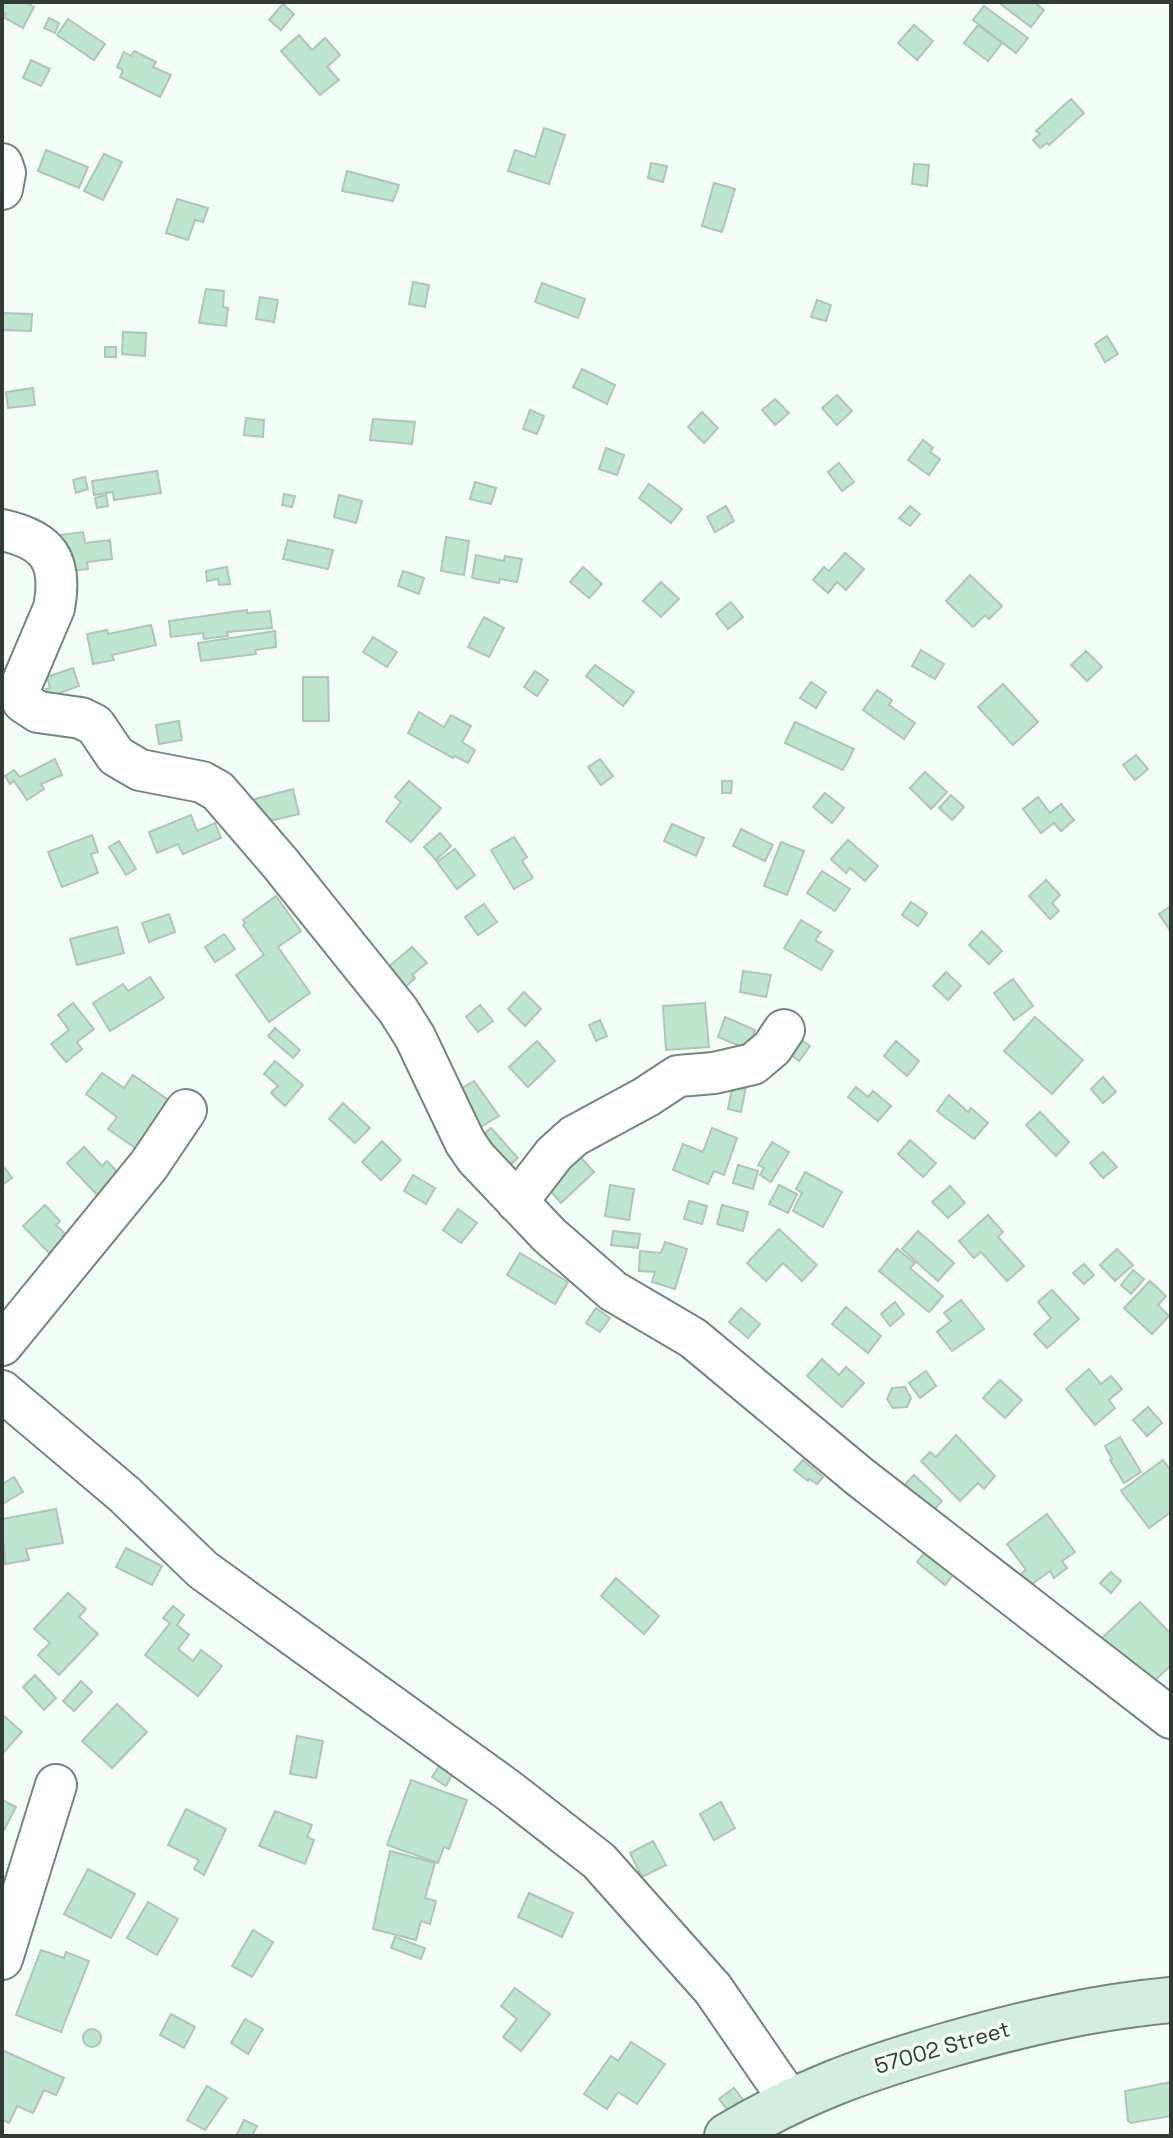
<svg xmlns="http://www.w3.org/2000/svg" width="1173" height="2138" font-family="'Space Grotesk',sans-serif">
	<rect width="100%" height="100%" fill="#f2fef7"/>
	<g fill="#bee5ce" stroke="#b0c4b8" stroke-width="2">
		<polygon points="2,2 26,2 34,7 23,28 3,17 6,14 2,12"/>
		<polygon points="998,2 1034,2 1044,10 1031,27"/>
		<polygon points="283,4 294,14 281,30 269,20"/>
		<polygon points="984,6 1028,38 1016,53 973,20"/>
		<polygon points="49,18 59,23 55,33 44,28"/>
		<polygon points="68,19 105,44 94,60 57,35"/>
		<polygon points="914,25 933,41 917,60 898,43"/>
		<polygon points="978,25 1002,43 988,61 964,43"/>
		<polygon points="299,35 312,50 325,38 340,55 327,67 339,80 320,95 281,51"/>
		<polygon points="134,51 156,62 153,67 171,75 160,97 120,77 123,70 117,67 124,52 131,56"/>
		<polygon points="31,60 50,69 41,86 23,78"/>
		<polygon points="1071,99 1084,113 1049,145 1047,143 1040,148 1033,140 1040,134 1036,131"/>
		<polygon points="544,128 565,135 549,184 508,171 515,150 535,157"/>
		<polygon points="46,150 88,167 79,188 38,171"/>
		<polygon points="104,154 122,162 103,200 84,191"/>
		<polygon points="651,163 667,166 663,182 648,178"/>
		<polygon points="914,164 929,165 927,186 912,184"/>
		<polygon points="347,171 399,185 393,201 342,191"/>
		<polygon points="714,183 735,189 722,232 702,226"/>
		<polygon points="177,199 208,208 203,222 195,220 188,240 166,233"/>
		<polygon points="413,282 429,285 425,307 409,304"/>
		<polygon points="542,283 585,299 578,318 535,302"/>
		<polygon points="206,289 224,291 223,307 228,308 226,326 199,323"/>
		<polygon points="260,297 278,300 274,322 256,319"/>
		<polygon points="817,300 831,305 826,321 811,317"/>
		<polygon points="3,313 32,314 31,331 2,330"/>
		<polygon points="123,332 146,333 145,356 122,354"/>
		<polygon points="1107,336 1118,354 1105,362 1095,344"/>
		<rect x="105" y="347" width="11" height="10"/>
		<polygon points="582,369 615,385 607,404 573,387"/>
		<polygon points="33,388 35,405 8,408 6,392"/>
		<polygon points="837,395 852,411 837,425 822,408"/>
		<polygon points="775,399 789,413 775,425 762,410"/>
		<polygon points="530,410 544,416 537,434 523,429"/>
		<polygon points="702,412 718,428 704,443 688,427"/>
		<polygon points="246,418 264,420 263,437 244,435"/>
		<polygon points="373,419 415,422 412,444 370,440"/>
		<polygon points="923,440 933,448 930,452 940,459 929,475 908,460"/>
		<polygon points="606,448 624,455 617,475 599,469"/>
		<polygon points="839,463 854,482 842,491 828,472"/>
		<polygon points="157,471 161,493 114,500 113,492 94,495 92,481"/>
		<polygon points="85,477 88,489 76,493 73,480"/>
		<polygon points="475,482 496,488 491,504 470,499"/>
		<polygon points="649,484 682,509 671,523 639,498"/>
		<polygon points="284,494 295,496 292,507 282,505"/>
		<polygon points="106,495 108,506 97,508 95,498"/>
		<polygon points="339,495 362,501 356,523 334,517"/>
		<polygon points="726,506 734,521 715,532 707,517"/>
		<polygon points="910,506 920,514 910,526 899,518"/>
		<polygon points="83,532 85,543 110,540 112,559 87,562 88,569 64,572 60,535"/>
		<polygon points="446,537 469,541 464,575 441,571"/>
		<polygon points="288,540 333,550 328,569 283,559"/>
		<polygon points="845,553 864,569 846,590 837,582 828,593 813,580 824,567 829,571"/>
		<polygon points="476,555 504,561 505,556 522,559 517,582 500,579 499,583 472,578"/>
		<polygon points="227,567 230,584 219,585 218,579 207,581 206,571"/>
		<polygon points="583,567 602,584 589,598 570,582"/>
		<polygon points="403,571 424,578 419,594 398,586"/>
		<polygon points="970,575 1002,606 989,619 985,615 973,627 946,601"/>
		<polygon points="661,582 679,599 661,617 643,601"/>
		<polygon points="731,602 743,617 728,629 716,614"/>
		<polygon points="247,610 247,613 270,611 272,628 227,632 228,636 204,639 203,633 171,637 169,621"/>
		<polygon points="484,617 504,628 489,657 468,647"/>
		<polygon points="151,625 156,645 112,655 114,660 93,664 87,634 107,630 108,634"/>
		<polygon points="275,631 276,647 255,650 256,654 201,661 198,643"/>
		<polygon points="373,637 397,652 387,667 363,652"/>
		<polygon points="921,650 944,664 935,679 912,666"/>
		<polygon points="1086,651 1102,667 1087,681 1071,665"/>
		<polygon points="595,665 634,692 623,706 586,676"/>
		<polygon points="73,668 79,686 49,697 46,689 50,688 47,677"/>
		<polygon points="535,671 548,680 537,696 524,687"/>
		<polygon points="303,677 328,677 329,721 303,721"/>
		<polygon points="811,682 826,692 816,708 800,698"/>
		<polygon points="1003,684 1038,722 1013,745 978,707"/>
		<polygon points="877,690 892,700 889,705 915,723 904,739 863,710"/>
		<polygon points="419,712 444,727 451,715 471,726 462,742 475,750 468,763 455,756 453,758 408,733"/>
		<polygon points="179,721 182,740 159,744 156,725"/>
		<polygon points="795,722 854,749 843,770 785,743"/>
		<polygon points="1136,755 1148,769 1135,780 1123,765"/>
		<polygon points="55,759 62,775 41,784 44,789 27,800 14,781 10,784 5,776 14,770 20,777"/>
		<polygon points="600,759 613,776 601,785 588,767"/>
		<polygon points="925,772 947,792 931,809 910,788"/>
		<polygon points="409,781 441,808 411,842 386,821 401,802 395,797"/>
		<polygon points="722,781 732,781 731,793 722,793"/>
		<polygon points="293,789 299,814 254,825 248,801"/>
		<polygon points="825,793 844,808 832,823 813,807"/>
		<polygon points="951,795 964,807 952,820 939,808"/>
		<polygon points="1038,797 1050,813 1061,804 1074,820 1061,831 1054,823 1041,833 1023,809"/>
		<polygon points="191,815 197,831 215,823 221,838 183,854 178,844 157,853 149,832"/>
		<polygon points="672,824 704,838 696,856 664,841"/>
		<polygon points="741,829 773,845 765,861 733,846"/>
		<polygon points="440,833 451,846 436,860 424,847"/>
		<polygon points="92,835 98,852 91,854 98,873 62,887 48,852"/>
		<polygon points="514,837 527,857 522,861 533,878 514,889 491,850"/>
		<polygon points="848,840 878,866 865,881 850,868 846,873 831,859"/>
		<polygon points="119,841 136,869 126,875 109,847"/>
		<polygon points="781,842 804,851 787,895 764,886"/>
		<polygon points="455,849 475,875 457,889 437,862"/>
		<polygon points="822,871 850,889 835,911 807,893"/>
		<polygon points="1046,880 1060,895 1052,903 1059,911 1050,919 1029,896"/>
		<polygon points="276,896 301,931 278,947 310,993 269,1022 236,975 264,955 243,925 245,923 243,920"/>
		<polygon points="911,902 927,913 918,926 902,915"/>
		<polygon points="484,904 497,922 478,935 465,917"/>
		<polygon points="1171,906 1171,932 1159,914"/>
		<polygon points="169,914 175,932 149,942 142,923"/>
		<polygon points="801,920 821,932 815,940 833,951 821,970 784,948"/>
		<polygon points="117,927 124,953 77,965 70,939"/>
		<polygon points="982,931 1002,951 989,964 969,945"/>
		<polygon points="224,934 235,949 215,962 205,947"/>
		<polygon points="412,947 427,963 412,975 415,978 398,994 380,974"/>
		<polygon points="743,971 771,975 766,997 740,992"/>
		<polygon points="946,972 961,986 948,1000 933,986"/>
		<polygon points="150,977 164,998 110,1031 93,1003 123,984 128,991"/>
		<polygon points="1013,979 1033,1006 1014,1020 994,993"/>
		<polygon points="524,992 541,1009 525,1026 508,1009"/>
		<polygon points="73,1003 94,1029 77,1042 82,1049 66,1062 51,1044 69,1030 58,1015"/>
		<polygon points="705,1003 709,1047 666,1050 663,1006"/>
		<polygon points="480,1005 493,1021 478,1032 466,1017"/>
		<polygon points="725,1017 755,1030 747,1049 718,1037"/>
		<polygon points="1035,1017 1083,1060 1052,1094 1004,1051"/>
		<polygon points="600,1020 607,1036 596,1041 589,1025"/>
		<polygon points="275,1028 300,1050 293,1058 268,1036"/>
		<polygon points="791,1033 810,1046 799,1061 781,1047"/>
		<polygon points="537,1041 555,1061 528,1087 509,1067"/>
		<polygon points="896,1041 919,1061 907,1076 884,1056"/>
		<polygon points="275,1061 303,1085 285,1106 271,1093 278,1086 264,1074"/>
		<polygon points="102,1073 124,1088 133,1075 171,1102 137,1149 108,1129 117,1117 86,1094"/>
		<polygon points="1103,1077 1116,1092 1103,1103 1091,1089"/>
		<polygon points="734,1078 747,1081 741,1112 728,1109"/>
		<polygon points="474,1081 499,1116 479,1128 457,1091"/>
		<polygon points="856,1087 868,1097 873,1091 891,1106 878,1121 848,1097"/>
		<polygon points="949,1095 968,1112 971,1108 988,1123 974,1139 937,1111"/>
		<polygon points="343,1103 370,1128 355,1143 329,1119"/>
		<polygon points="1040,1112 1069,1142 1056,1156 1026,1125"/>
		<polygon points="491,1128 518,1158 500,1174 473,1144"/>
		<polygon points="712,1128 737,1138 724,1175 714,1171 708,1184 673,1170 683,1144 703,1152"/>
		<polygon points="910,1140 936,1163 923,1177 898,1154"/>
		<polygon points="382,1141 401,1160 381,1180 362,1162"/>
		<polygon points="772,1142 789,1152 771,1182 760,1175 764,1168 758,1165"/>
		<polygon points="84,1147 102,1166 107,1161 123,1178 101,1199 67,1163"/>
		<polygon points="572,1148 594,1172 561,1203 539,1178"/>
		<polygon points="1103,1152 1117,1167 1103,1178 1090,1163"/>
		<polygon points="2,1164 12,1178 2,1185"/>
		<polygon points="738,1165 758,1171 753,1189 733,1183"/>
		<polygon points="805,1172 842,1192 823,1227 793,1211 802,1193 796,1189"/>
		<polygon points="413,1175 435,1188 426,1204 404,1191"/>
		<polygon points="610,1185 634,1189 629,1220 605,1216"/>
		<polygon points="779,1185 797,1194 788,1213 769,1204"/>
		<polygon points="950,1186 965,1203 948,1218 932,1202"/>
		<polygon points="689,1201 707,1206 702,1224 684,1219"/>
		<polygon points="45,1205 60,1221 56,1225 71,1240 53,1257 23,1226"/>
		<polygon points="722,1205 748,1212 743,1231 717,1224"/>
		<polygon points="458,1209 477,1223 461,1243 443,1230"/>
		<polygon points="988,1215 1003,1232 998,1237 1024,1266 1007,1281 981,1252 974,1258 959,1241"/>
		<polygon points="779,1229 817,1265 802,1281 783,1263 766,1281 747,1263"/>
		<polygon points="613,1231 640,1234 638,1248 611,1245"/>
		<polygon points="918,1231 954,1263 938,1281 902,1249"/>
		<polygon points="665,1242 687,1249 675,1289 652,1282 655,1272 639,1271 640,1251 661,1253"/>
		<polygon points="897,1249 915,1263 910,1268 943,1296 929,1312 879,1271"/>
		<polygon points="1117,1249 1133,1265 1115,1281 1100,1265"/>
		<polygon points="520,1253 568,1282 555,1304 507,1275"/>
		<polygon points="1084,1264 1094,1275 1084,1284 1073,1273"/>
		<polygon points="1133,1270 1144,1279 1131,1294 1121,1285"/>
		<polygon points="1150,1281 1166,1296 1158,1305 1169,1316 1152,1334 1124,1308"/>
		<polygon points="1052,1290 1079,1319 1047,1348 1034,1334 1051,1318 1038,1302"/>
		<polygon points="961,1300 984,1329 952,1351 937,1332 951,1321 944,1313"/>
		<polygon points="895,1302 904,1314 890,1326 881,1314"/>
		<polygon points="846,1307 881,1336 868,1353 832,1324"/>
		<polygon points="596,1308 610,1318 600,1332 586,1323"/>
		<polygon points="741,1308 760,1324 748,1338 729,1322"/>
		<polygon points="822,1359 839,1375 846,1367 864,1383 842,1407 807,1376"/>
		<polygon points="1089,1369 1101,1384 1111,1376 1122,1389 1109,1400 1115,1408 1095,1425 1066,1389"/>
		<polygon points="926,1371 936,1386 920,1398 909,1383"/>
		<polygon points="1000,1380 1022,1400 1005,1418 983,1398"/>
		<polygon points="905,1387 911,1398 907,1407 893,1408 887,1399 892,1388"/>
		<polygon points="1148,1407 1162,1423 1147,1436 1133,1420"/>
		<polygon points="956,1435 995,1476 984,1489 978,1483 960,1501 921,1461 930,1452 936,1457"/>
		<polygon points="1120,1437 1141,1472 1124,1483 1110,1460 1112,1459 1105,1446"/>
		<polygon points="803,1460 823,1477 817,1484 809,1479 808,1481 794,1470"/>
		<polygon points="1163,1460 1171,1471 1171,1512 1149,1528 1121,1491"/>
		<polygon points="914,1475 942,1501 926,1518 899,1491"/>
		<polygon points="14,1477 23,1492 2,1504 2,1484"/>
		<polygon points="56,1509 63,1543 26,1549 29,1560 5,1564 2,1519"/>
		<polygon points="1047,1514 1075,1552 1062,1561 1067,1568 1054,1578 1050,1571 1028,1587 1019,1575 1026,1570 1007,1544"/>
		<polygon points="126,1548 162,1566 152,1585 116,1567"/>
		<polygon points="925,1552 953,1575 945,1585 917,1562"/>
		<polygon points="1111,1572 1121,1581 1111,1593 1100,1583"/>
		<polygon points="616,1578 659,1616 644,1634 601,1596"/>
		<polygon points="68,1593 86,1609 79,1617 98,1634 59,1675 38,1655 50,1643 34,1629"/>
		<polygon points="1140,1602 1171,1634 1171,1665 1146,1689 1099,1641"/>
		<polygon points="173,1606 184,1615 177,1625 189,1635 178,1649 193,1661 201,1650 222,1666 198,1696 145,1655 170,1623 163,1618"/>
		<polygon points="35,1675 56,1698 44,1710 23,1687"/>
		<polygon points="81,1681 92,1692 74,1711 63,1701"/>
		<polygon points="117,1704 147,1732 112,1768 82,1741"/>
		<polygon points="2,1714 22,1732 2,1754"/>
		<polygon points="297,1736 323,1741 316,1778 290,1774"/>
		<polygon points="440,1765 453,1773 446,1786 432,1777"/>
		<polygon points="411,1780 467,1800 449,1849 444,1847 438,1863 387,1845"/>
		<polygon points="2,1800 16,1807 4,1830 2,1829"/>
		<polygon points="721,1802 735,1828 714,1840 700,1814"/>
		<polygon points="186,1809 226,1829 204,1875 194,1869 199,1860 168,1845"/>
		<polygon points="275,1811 312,1825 307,1837 314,1840 305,1864 259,1846"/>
		<polygon points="653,1841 666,1865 642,1877 630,1853"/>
		<polygon points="390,1851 435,1863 425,1898 436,1901 430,1924 421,1921 416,1940 373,1929"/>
		<polygon points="88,1869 135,1894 111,1938 64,1914"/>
		<polygon points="529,1893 573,1913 562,1937 518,1917"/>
		<polygon points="148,1902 178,1919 157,1955 127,1938"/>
		<polygon points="253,1930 273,1942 252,1977 232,1966"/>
		<polygon points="395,1937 425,1948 421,1959 391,1948"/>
		<polygon points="41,1950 64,1958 66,1952 89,1961 61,2032 16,2015"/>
		<polygon points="515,1988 550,2014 521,2051 503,2037 517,2019 501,2006"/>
		<polygon points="171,2014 195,2027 184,2048 160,2035"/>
		<polygon points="245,2019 263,2029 248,2054 231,2043"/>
		<circle cx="92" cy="2038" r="9"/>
		<polygon points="631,2042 665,2064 637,2104 618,2092 607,2109 584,2094 611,2056 618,2061"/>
		<polygon points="2,2050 64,2078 56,2095 44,2090 33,2113 17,2106 9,2123 2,2119"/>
		<polygon points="1171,2082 1171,2116 1131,2123 1128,2121 1125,2091"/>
		<polygon points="207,2086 227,2098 205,2130 187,2120"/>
		<polygon points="734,2088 744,2101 728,2111 719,2099"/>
		<polygon points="244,2120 257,2126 252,2136 236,2136"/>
	</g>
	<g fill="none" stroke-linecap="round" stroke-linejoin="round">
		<defs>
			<g id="street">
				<polyline points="2,164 5,173 2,189"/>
				<path d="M2 530C48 540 63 560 54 608L20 688 23 702 38 712 81 718 95 725 116 756 140 770 202 782 218 791 280 863 398 1010 415 1037 465 1142 476 1158 549 1235 613 1291 693 1338 860 1477 1171 1718"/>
				<polyline points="517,1202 554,1154 574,1136 646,1097 678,1076 714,1073 753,1064 772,1048 784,1030"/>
				<polyline points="2,1345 149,1165 186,1110"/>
				<polyline points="2,1391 124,1494 203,1570 508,1790 599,1861 713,1989 790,2101"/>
				<polyline points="2,1959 56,1785"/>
			</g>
			<path id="secondary" d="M727 2136C802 2091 865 2069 948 2045 1022 2024 1094 2007 1171 2000"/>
		</defs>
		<use href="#street" stroke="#74877c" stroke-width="44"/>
		<use href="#secondary" stroke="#74877c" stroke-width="48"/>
		<use href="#street" stroke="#fff" stroke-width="40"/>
		<use href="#secondary" stroke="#d3ede0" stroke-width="44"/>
	</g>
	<g text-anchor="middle" stroke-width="7" stroke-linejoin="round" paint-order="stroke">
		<g font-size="22" fill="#323a35" stroke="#f2fef7">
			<text transform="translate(942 2047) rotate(-16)" y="8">57002 Street</text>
		</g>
	</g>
	<rect width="1173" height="2138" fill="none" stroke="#323a35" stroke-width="8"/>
</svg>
